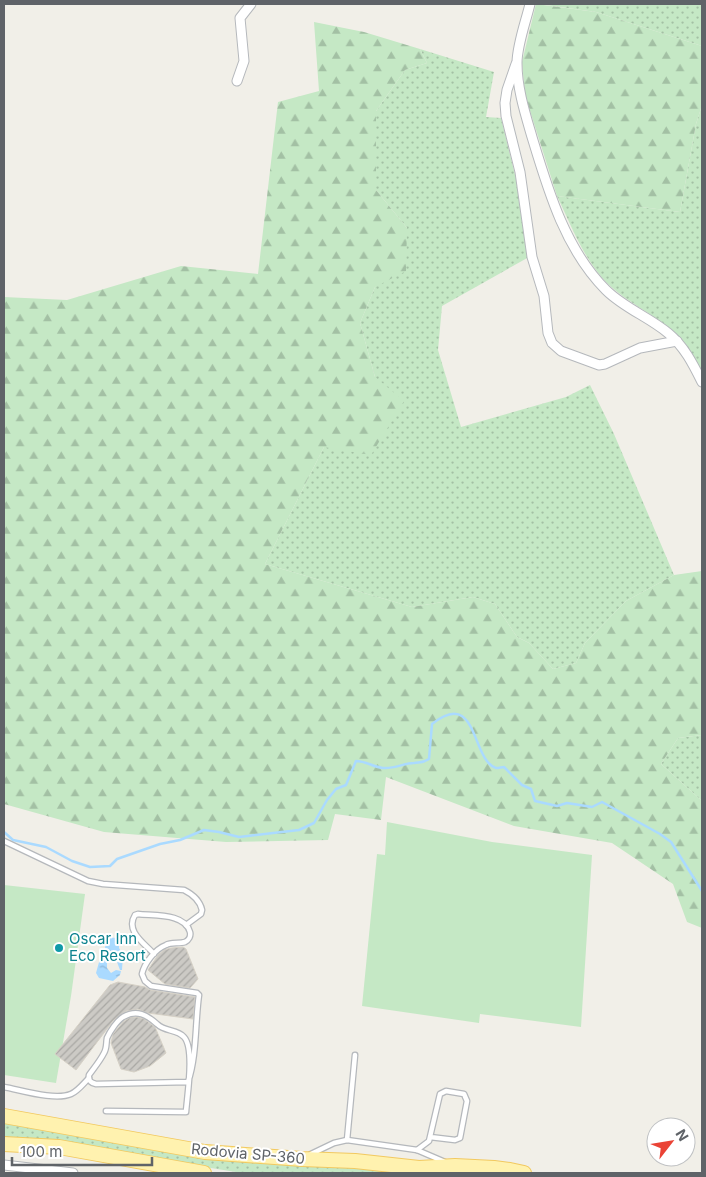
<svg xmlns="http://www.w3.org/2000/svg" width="706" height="1177" font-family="Inter,sans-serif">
	<defs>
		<pattern id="grass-dots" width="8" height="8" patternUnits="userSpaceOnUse" patternTransform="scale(1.25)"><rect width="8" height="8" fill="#c5e8c5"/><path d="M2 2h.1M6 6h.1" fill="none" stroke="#a3c0a4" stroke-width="1.8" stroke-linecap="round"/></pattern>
		<pattern id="forest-firs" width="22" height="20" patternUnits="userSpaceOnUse" patternTransform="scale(1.25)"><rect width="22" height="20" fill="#c5e8c5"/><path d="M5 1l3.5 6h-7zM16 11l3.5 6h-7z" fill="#a3c0a4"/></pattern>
		<pattern id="water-ripples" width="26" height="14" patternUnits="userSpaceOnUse" patternTransform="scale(1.25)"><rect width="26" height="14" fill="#aadaff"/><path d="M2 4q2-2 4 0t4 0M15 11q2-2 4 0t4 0" fill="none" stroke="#8eb4d2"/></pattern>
		<pattern id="building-hatch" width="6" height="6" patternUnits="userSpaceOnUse" patternTransform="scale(1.25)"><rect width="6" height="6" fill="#cccac5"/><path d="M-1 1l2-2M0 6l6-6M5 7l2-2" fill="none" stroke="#a9a8a4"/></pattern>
	</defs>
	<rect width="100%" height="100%" fill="#f1efe8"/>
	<g fill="url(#grass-dots)">
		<polygon points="539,4 702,4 702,46 596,12"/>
		<polygon points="420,49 494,72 486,117 501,118 518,187 529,257 442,306 438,350 461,427 566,397 590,385 614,434 674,575 626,601 585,643 576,663 553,669 529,643 517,637 495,604 473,597 412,607 265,564 324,447 375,377 360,323 375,287 407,228 376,190 376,111 405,70 427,63"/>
		<path d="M702 105V375C696 365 691 351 684 342 664 318 629 305 607 283 584 260 571 225 557 196L680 212 696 124Z"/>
		<polygon points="702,735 702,801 661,764 678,738"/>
		<polygon points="4,1123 80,1137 408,1173 242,1173 155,1159 4,1138"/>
	</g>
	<g fill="url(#forest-firs)">
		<polygon points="536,4 596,12 702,46 702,105 696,124 680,212 557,196 525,95 522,62"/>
		<polygon points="314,22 364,32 420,49 427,63 405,70 376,111 376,190 407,228 406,271 375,287 360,323 375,377 404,401 371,455 324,447 265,564 412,607 473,597 495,604 517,637 529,643 553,669 576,663 585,643 626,601 674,575 702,571 702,735 678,738 661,764 702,801 702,928 687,922 673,884 612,843 514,826 386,777 381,820 335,814 328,840 226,842 104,832 4,804 4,297 67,300 181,266 258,274 278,102 319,91"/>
	</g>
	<g fill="#c5e8c5">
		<polygon points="387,822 492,842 592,855 581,1027 480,1014 479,1023 362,1006 377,854 385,855"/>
		<polygon points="4,885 85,894 71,996 56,1083 4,1075"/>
	</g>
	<polygon fill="url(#water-ripples)" points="107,937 116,938 119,943 119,948 123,955 122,970 120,970 117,962 114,959 107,963 107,968 111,973 116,970 121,971 120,975 113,981 99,978 96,973 101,955 104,953"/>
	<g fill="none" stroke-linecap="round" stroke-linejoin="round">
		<path stroke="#aadaff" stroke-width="2.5" d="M4 832 13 840 46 847 72 861 90 867 110 866 117 859 160 844 180 840 204 830 219 832 239 837 299 830 314 823 327 800 336 789 346 785 356 761C366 761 373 767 383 768 395 769 404 763 414 763 421 762 423 763 429 759L432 724C478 687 471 760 496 768 499 768 502 767 504 767L522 785 531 789 535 801 557 806 567 803 592 807 602 802 660 834 671 842 702 891"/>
	</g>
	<g fill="url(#building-hatch)" stroke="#d6d1c6">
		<polygon points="183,947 186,949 198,979 190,988 165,984 148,970 158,955 164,950 171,948"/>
		<polygon points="118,982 145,987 150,990 195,997 193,1019 148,1013 138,1009 126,1011 113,1021 76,1070 55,1054 110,985"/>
		<polygon points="137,1017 144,1019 155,1027 166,1053 150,1066 134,1072 121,1069 111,1043 113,1034 123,1022 129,1018"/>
	</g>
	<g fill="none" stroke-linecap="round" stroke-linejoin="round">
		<defs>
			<g id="lane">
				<path d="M4 841 88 881 103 884 184 890C192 894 200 901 202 910L201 914 186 925"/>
				<path d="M4 1087C21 1090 55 1101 71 1094 78 1091 83 1084 89 1078"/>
				<path d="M106 1111 186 1112C187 1096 195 1049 184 1037 177 1029 165 1032 157 1024 147 1015 137 1009 123 1017 117 1021 110 1031 107 1038 106 1043 107 1048 104 1053 100 1061 94 1068 89 1075 88 1081 91 1083 96 1084L188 1082C197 1056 195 1023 199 995L197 993 151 986 145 981 142 974C144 964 155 949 166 945 171 942 179 944 185 942 189 940 191 936 190 932 185 913 154 916 138 914L135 915C125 931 144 943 154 954"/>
				<polyline points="347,1140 355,1055"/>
				<polyline points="417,1150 429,1141 440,1094 446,1091 464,1094 467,1101 460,1138 455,1140 430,1137"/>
				<polyline points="311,1154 334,1143 347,1140 417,1150 445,1162"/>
			</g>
			<g id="street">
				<path d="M530 4C526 21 517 45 517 63 517 88 525 113 532 137 548 190 565 249 606 290 624 308 649 317 668 333 684 346 693 364 702 382"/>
				<polyline points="516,64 507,90 505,103 506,116 520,172 532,257 544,296 548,333 552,343 561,351 599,365 605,364 640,348 677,341"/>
				<polyline points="237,81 244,61 240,18 251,4"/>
				<polyline points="4,1165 73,1173"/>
			</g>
			<g id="primary">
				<polyline points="4,1116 205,1152 302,1159 355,1161 419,1168 455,1166 494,1168 510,1170 524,1173"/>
				<polyline points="4,1144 59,1147 204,1173"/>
			</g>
		</defs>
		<use href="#lane" stroke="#b5b8bc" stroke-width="7"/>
		<use href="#street" stroke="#b5b8bc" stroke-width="11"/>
		<use href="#primary" stroke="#f2c960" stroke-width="16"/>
		<use href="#lane" stroke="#fff" stroke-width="4.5"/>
		<use href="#street" stroke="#fff" stroke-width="9"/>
		<use href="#primary" stroke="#fff2af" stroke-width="14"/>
	</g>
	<circle fill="#0f9aa8" stroke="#fff" stroke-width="2" cx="59" cy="948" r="5"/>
	<g text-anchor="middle" stroke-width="4" stroke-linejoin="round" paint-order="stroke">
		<g font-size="15" fill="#0d838f" stroke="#fff" text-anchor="start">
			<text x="69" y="944">Oscar Inn<tspan x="69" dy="17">Eco Resort</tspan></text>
		</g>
		<g font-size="15" fill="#5f6368" stroke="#fff">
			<text transform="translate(248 1154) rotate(5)" y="5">Rodovia SP-360</text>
		</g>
	</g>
	<rect width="706" height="1177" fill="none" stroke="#5f6368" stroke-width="10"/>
	<g transform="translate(671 1142) rotate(59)"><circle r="24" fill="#ffffff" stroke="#bfc1c3"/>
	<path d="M0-4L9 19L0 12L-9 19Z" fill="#ea4335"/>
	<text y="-8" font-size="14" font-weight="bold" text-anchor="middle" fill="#5f6368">N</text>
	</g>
	<path d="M12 1157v8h140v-8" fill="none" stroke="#5f6368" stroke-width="2.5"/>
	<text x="20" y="1157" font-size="15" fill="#5f6368" stroke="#ffffff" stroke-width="4" paint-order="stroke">100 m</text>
</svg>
